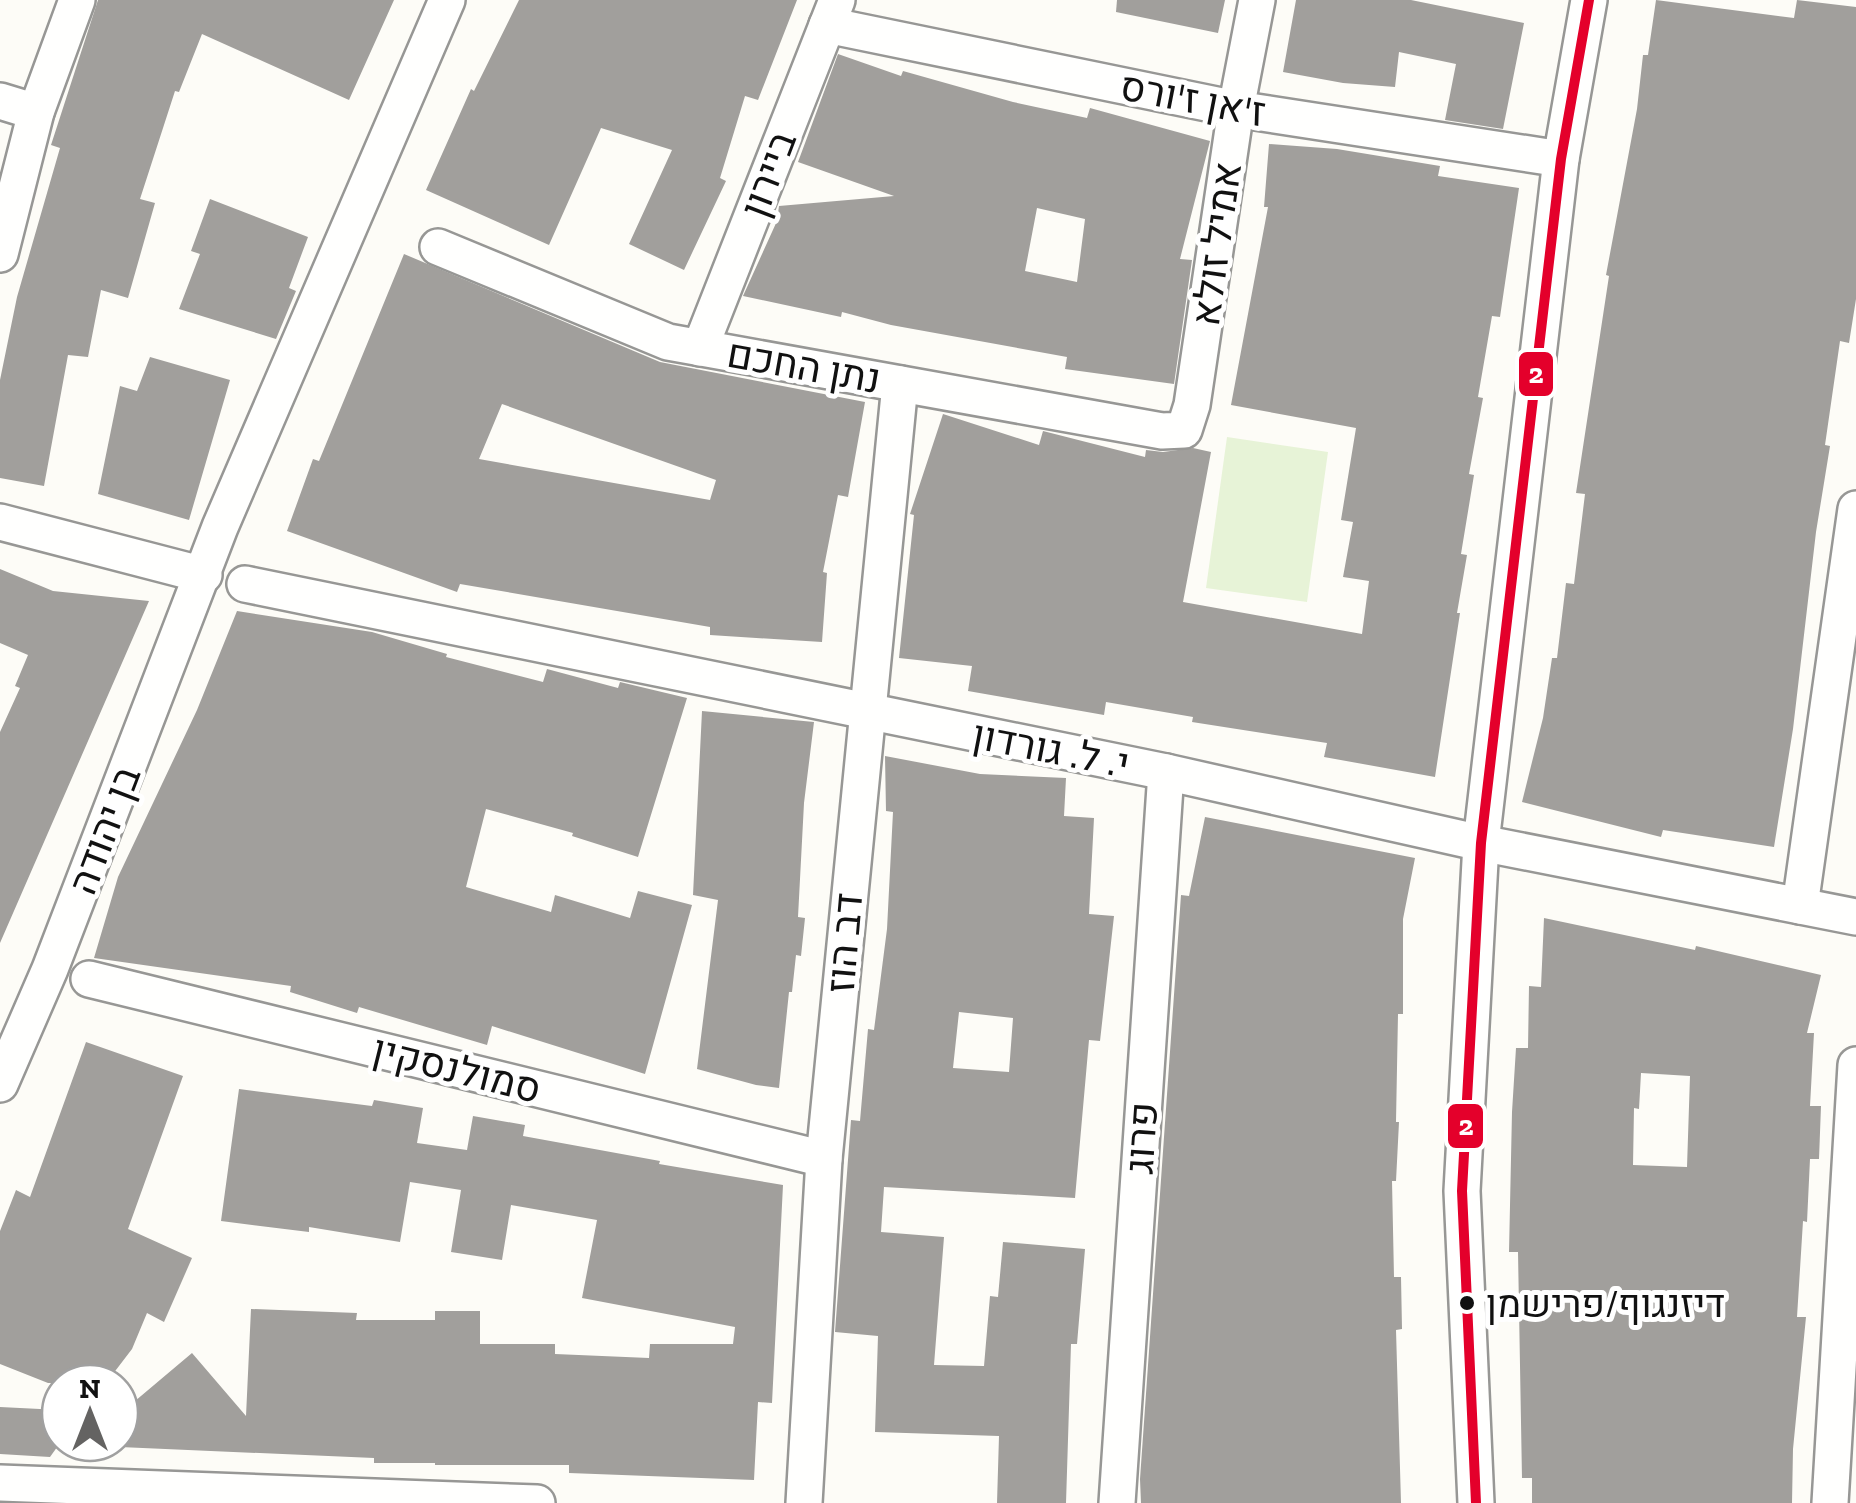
<svg xmlns="http://www.w3.org/2000/svg" width="1856" height="1503" font-family="'Zilla Slab',Heebo,serif">
	<rect width="100%" height="100%" fill="#fdfcf7"/>
	<polygon fill="#e7f3d7" points="1227,437 1328,452 1307,602 1206,588"/>
	<g fill="#a19f9c" fill-rule="evenodd">
		<polygon points="98,0 394,0 349,100 202,34 179,92 175,91 140,199 155,203 128,298 101,290 88,357 68,355 44,486 0,478 0,380 17,297 60,148 51,145"/>
		<polygon points="519,0 797,0 758,100 745,96 720,178 726,181 684,270 629,244 672,150 601,128 549,245 426,190 471,89 474,91"/>
		<polygon points="1117,0 1225,0 1218,33 1116,12"/>
		<polygon points="1296,0 1411,0 1524,23 1503,129 1445,120 1456,64 1399,52 1395,87 1343,83 1283,72"/>
		<polygon points="1656,0 1794,18 1797,0 1856,7 1856,299 1849,343 1840,341 1825,445 1830,446 1816,532 1793,729 1774,847 1663,830 1661,837 1522,802 1543,718 1552,658 1557,658 1566,583 1574,584 1585,494 1576,493 1609,276 1606,275 1637,109 1643,55 1648,55"/>
		<path d="M838 54 901 76 903 71 1013 102 1087 118 1090 108 1210 141 1180 259 1192 260 1174 384 1065 369 1067 357 891 325 842 312 841 317 743 296 777 221 779 206 894 196 798 162ZM1037 208 1085 219 1077 282 1025 271Z"/>
		<polygon points="1269,144 1337,149 1440,166 1438,176 1519,188 1500,317 1492,316 1478,397 1483,398 1469,474 1474,475 1461,554 1467,555 1457,613 1460,613 1435,777 1324,757 1327,743 1192,722 1193,717 1106,702 1104,715 968,691 972,666 899,658 914,515 910,514 943,414 1039,445 1043,431 1145,457 1146,450 1163,452 1193,448 1211,452 1183,602 1362,634 1369,581 1343,577 1353,522 1341,520 1356,428 1231,405 1268,207 1264,207"/>
		<polygon points="210,199 308,237 289,288 296,291 276,339 179,309 200,254 191,251"/>
		<path d="M404 254 660 362 865 402 848 497 838 495 823 572 827 573 822 642 710 635V627L460 584 457 592 287 531 313 459 319 461ZM502 404 716 480 710 500 479 459Z"/>
		<polygon points="150,357 230,380 189,520 98,494 120,386 137,391"/>
		<polygon points="0,569 53,591 149,601 0,943 0,732 20,688 15,686 28,655 0,643"/>
		<polygon points="237,611 372,632 447,654 446,657 543,682 547,669 618,688 620,682 687,698 638,857 572,836 573,833 486,809 466,887 551,912 555,895 630,918 638,891 692,905 645,1074 492,1026 487,1045 359,1007 357,1013 290,992 291,986 94,958 118,877 197,710"/>
		<polygon points="702,711 814,722 804,803 798,917 805,918 801,956 796,955 792,992 789,992 779,1088 756,1085 697,1069 718,900 693,895"/>
		<path d="M885 756 980 774 1066 778 1064 816 1094 818 1089 914 1114 916 1100 1041 1089 1040 1075 1198 884 1187 881 1232 944 1237 934 1365 984 1366 990 1296 998 1297 1003 1242 1085 1249 1077 1344H1071L1066 1503H997L999 1436 875 1432 878 1336 835 1332 851 1120 860 1121 868 1029 874 1030 887 929 893 812 886 811ZM959 1012 1013 1018 1009 1072 953 1068Z"/>
		<polygon points="1205,817 1415,858 1403,919 1403,1014 1398,1014 1396,1122 1399,1122 1396,1181 1392,1181 1394,1277 1401,1277 1402,1329 1396,1330 1401,1503 1141,1503 1140,1479 1181,895 1189,896"/>
		<path d="M1544 918 1695 950 1696 946 1821 975 1807 1033H1814L1810 1106H1821L1819 1159H1810L1807 1222 1803 1221 1797 1317H1806L1793 1449 1792 1503H1532V1478H1522L1518 1252H1509L1512 1112 1516 1048H1528L1529 986 1541 987ZM1641 1073 1690 1076 1687 1167 1633 1165 1634 1108 1639 1109Z"/>
		<polygon points="86,1042 183,1076 128,1229 192,1258 164,1322 147,1313 132,1349 106,1383 48,1383 0,1364 0,1231 16,1190 30,1197"/>
		<polygon points="239,1089 372,1106 374,1100 423,1108 417,1143 467,1150 473,1116 525,1125 523,1136 660,1161 659,1164 783,1185 772,1403 758,1402 754,1480 569,1473 569,1465 435,1465 435,1463 374,1463 374,1458 120,1447 120,1413 126,1414 122,1412 192,1353 246,1416 251,1309 357,1313 356,1320 435,1320 435,1311 480,1311 480,1344 555,1344 555,1354 649,1358 650,1344 733,1344 735,1327 582,1298 597,1220 511,1205 502,1260 451,1252 461,1190 410,1182 400,1242 309,1227 309,1232 221,1221"/>
		<polygon points="0,1407 60,1410 60,1443 50,1457 0,1454"/>
	</g>
	<g fill="none" stroke-linecap="round" stroke-linejoin="round">
		<defs>
			<g id="minor">
				<polyline points="827,25 1236,109 1561,159"/>
				<polyline points="0,101 36,112"/>
				<polyline points="438,247 668,342 1162,431 1184,430 1192,405 1236,109 1257,0"/>
				<polyline points="0,254 36,112 77,0"/>
				<polyline points="700,348 837,0"/>
				<polyline points="0,522 204,575"/>
				<polyline points="245,584 1166,772 1481,843 1856,917"/>
				<polyline points="1800,906 1856,509"/>
				<polyline points="89,979 824,1159"/>
				<polyline points="0,1084 50,969 220,527 447,0"/>
				<polyline points="0,1483 537,1503"/>
				<polyline points="804,1503 824,1159 900,384"/>
				<polyline points="1117,1503 1166,772"/>
				<polyline points="1476,1503 1462,1191 1481,843 1561,159 1589,0"/>
				<polyline points="1830,1503 1856,1065"/>
			</g>
		</defs>
		<use href="#minor" stroke="#979795" stroke-width="40"/>
		<use href="#minor" stroke="#fffffe" stroke-width="35"/>
		<defs>
			<polyline id="bus-1" points="1476,1503 1462,1191 1481,843 1561,159 1589,0"/>
		</defs>
		<use href="#bus-1" stroke="#fff" stroke-width="18"/>
		<use href="#bus-1" stroke="#e4002b" stroke-width="10"/>
	</g>
	<circle fill="#111" stroke="#fff" stroke-width="4" cx="1467" cy="1303" r="9"/>
	<g text-anchor="middle" stroke-width="10" stroke-linejoin="round" paint-order="stroke">
		<g font-size="38" fill="#111" stroke="#fff" text-anchor="start">
			<text x="1486" y="1317">דיזנגוף/פרישמן</text>
		</g>
		<g font-size="40" fill="#111" stroke="#fff">
			<text transform="translate(1193 99) rotate(11)" y="14">ז'אן ז'ורס</text>
			<text transform="translate(768 174) rotate(-69)" y="14">ביירון</text>
			<text transform="translate(1216 244) rotate(-82)" y="14">אמיל זולא</text>
			<text transform="translate(804 366) rotate(10)" y="14">נתן החכם</text>
			<text transform="translate(1051 749) rotate(11)" y="14">י. ל. גורדון</text>
			<text transform="translate(104 830) rotate(-69)" y="14">בן יהודה</text>
			<text transform="translate(844 943) rotate(-85)" y="14">דב הוז</text>
			<text transform="translate(457 1069) rotate(14)" y="14">סמולנסקין</text>
			<text transform="translate(1141 1138) rotate(-86)" y="14">פרוג</text>
		</g>
	</g>
	<g stroke="#fff" stroke-width="4">
		<rect x="1517" y="350" width="38" height="48" rx="10" fill="#e4002b"/>
		<rect x="1446" y="1102" width="39" height="48" rx="10" fill="#e4002b"/>
	</g>
	<g font-size="28" text-anchor="middle" font-weight="bold" fill="#fff">
		<text x="1536" y="383">2</text>
		<text x="1466" y="1135">2</text>
	</g>
	<g transform="translate(90 1413)"><circle r="48" fill="#ffffff" stroke="#a0a0a0" stroke-width="2.5"/>
	<path d="M0-8L18 38L0 25L-18 38Z" fill="#646362"/>
	<text y="-15" font-size="28" font-weight="bold" text-anchor="middle" fill="#111111">N</text>
	</g>
</svg>
